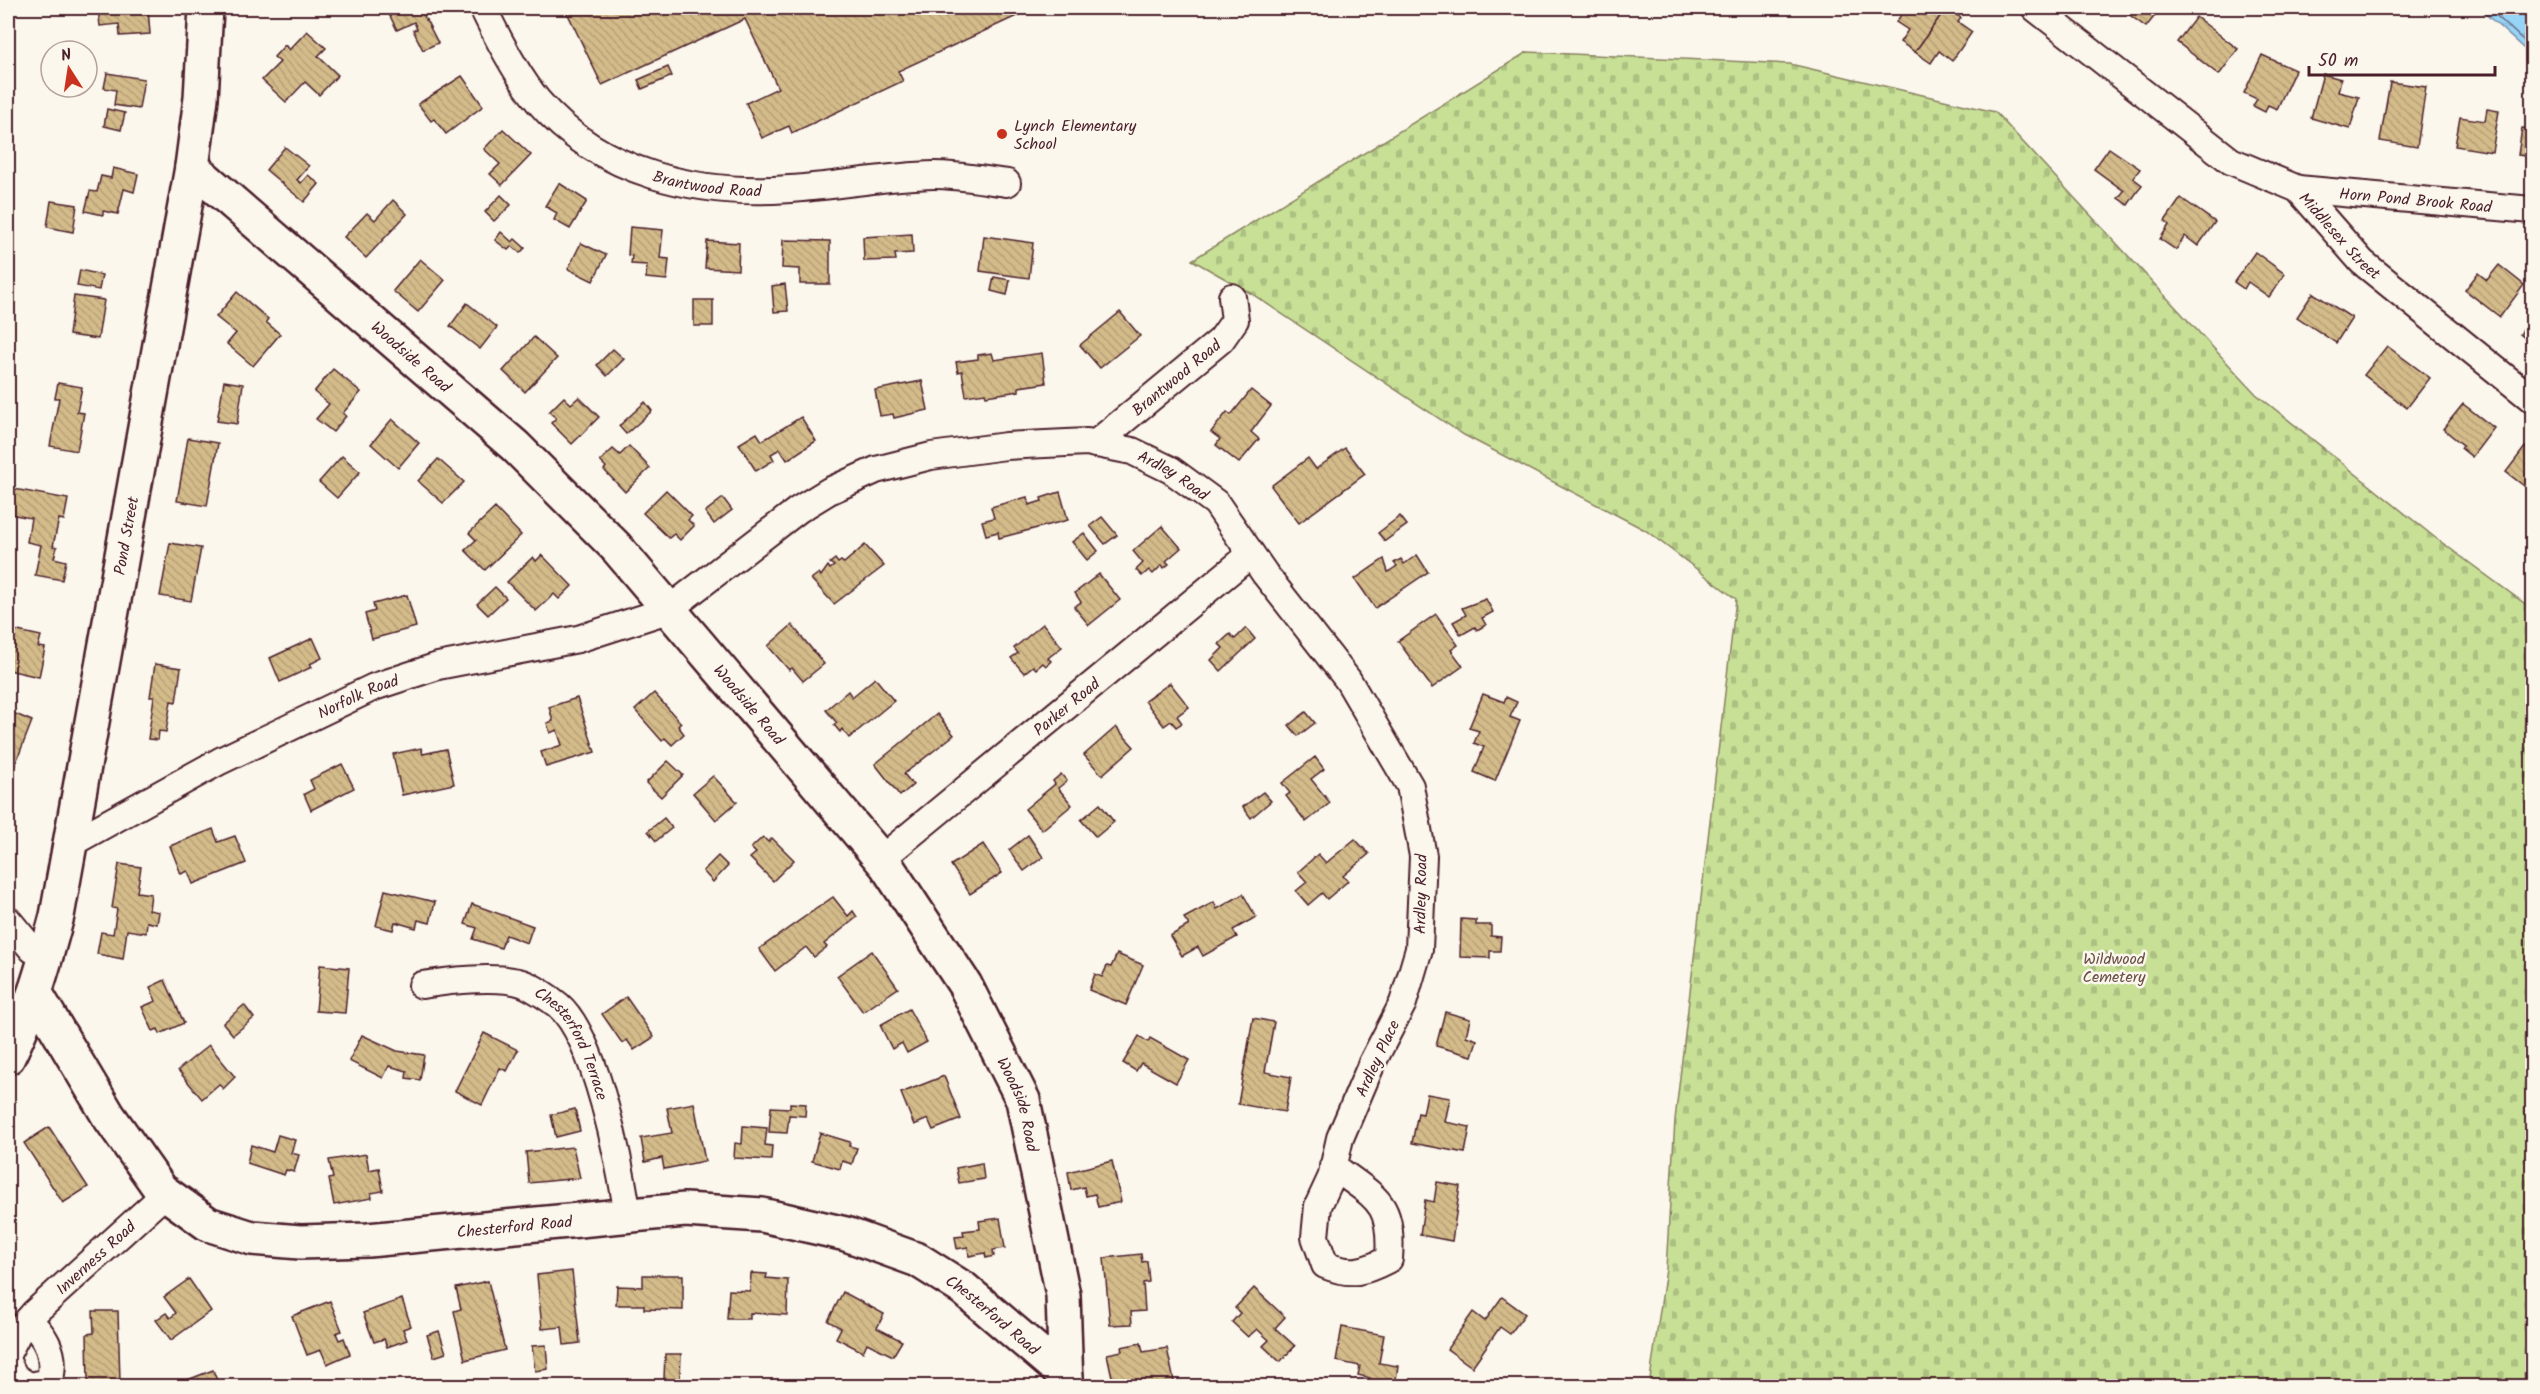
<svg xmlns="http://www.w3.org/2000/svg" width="2540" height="1394" font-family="Kalam,sans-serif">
	<defs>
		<pattern id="cemetery-stones" width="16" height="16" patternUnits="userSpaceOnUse" patternTransform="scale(1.5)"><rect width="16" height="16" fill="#c7e096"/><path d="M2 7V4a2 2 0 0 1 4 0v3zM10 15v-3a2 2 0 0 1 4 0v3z" fill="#acc081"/></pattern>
		<pattern id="water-ripples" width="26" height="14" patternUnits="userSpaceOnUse" patternTransform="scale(1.5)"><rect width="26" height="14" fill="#97d5f8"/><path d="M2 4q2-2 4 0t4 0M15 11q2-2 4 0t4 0" fill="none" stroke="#84b6d5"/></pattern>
		<pattern id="building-back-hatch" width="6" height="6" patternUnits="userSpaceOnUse" patternTransform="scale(1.5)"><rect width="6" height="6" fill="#d3bb8a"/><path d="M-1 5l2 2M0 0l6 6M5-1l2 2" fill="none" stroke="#b7a077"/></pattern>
	</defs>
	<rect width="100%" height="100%" fill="#fbf7ec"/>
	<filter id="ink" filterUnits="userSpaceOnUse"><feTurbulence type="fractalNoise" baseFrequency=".0167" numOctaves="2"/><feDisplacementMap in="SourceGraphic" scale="12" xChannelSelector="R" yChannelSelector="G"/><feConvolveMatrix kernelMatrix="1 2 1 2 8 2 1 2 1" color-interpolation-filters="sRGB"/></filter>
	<g filter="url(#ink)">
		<polygon fill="url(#cemetery-stones)" stroke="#888060" stroke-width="1.5" points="1527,52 1790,64 1995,112 2256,394 2433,536 2532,609 2532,1386 1649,1386 1666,1269 1675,1120 1736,599 1645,530 1464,435 1252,294 1192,260"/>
		<polygon fill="url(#water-ripples)" stroke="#788ca6" stroke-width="1.5" points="2479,8 2532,8 2532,56"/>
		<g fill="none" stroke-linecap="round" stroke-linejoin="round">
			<polyline stroke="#69687d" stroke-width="1.5" points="2488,8 2532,48"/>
		</g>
		<g fill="url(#building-back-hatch)" stroke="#4a1f2b" stroke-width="1.5">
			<polygon points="98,8 148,8 150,34 120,36 119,24 100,26"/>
			<polygon points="386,8 420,8 438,43 423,50 413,30 417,29 414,22 397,30"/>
			<polygon points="565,8 1034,8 898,71 903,81 792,133 789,126 762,138 746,103 778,88 745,19 602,85"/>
			<polygon points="1906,8 1946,8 1915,52 1900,42 1908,30 1896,22"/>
			<polygon points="1946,8 1961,18 1958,22 1972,32 1952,61 1939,51 1931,63 1915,52"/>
			<polygon points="2120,8 2161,8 2146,27"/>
			<polygon points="2196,17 2238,49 2219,75 2177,42"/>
			<polygon points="307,31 326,48 318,56 338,75 319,95 305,82 286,102 262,80 280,62 274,57 285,45 289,50"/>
			<polygon points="2262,55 2295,70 2277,109 2268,105 2265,112 2253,106 2257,99 2244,93"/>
			<polygon points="668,67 672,76 642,89 638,80"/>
			<polygon points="107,73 144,79 139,109 114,105 116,90 104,88"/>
			<polygon points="2323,74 2341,79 2338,92 2359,97 2350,129 2311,118"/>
			<polygon points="462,76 483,106 446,134 434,119 431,121 418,104"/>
			<polygon points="2390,82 2426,87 2417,147 2380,141"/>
			<polygon points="107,109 125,113 121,130 104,126"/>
			<polygon points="2487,109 2499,111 2492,152 2455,146 2460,117 2485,121"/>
			<polygon points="2522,128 2532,129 2532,157 2518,155"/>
			<polygon points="503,129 531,155 502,185 490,174 500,164 484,149"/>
			<polygon points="285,147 309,166 297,180 301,183 308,175 319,184 304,202 266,170"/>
			<polygon points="2109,148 2140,169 2133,178 2142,185 2128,205 2118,198 2124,191 2094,169"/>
			<polygon points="113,168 138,174 134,192 124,189 118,214 103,211 103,215 85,211 90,191 97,192 101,176 111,178"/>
			<polygon points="559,183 587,201 570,229 554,220 557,213 545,206"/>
			<polygon points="501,195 511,205 494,221 485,212"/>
			<polygon points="2181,198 2215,222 2198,246 2185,236 2176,250 2160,239 2169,225 2165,221"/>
			<polygon points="393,200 407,214 366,258 344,237 367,213 375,220"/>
			<polygon points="51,201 77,205 73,232 47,227"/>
			<polygon points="630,227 663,230 660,258 669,259 667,280 646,278 647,265 631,264 632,256 628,255"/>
			<polygon points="501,232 512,242 515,239 525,248 520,253 512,246 508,250 495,240"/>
			<polygon points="912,234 913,253 895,254 896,260 864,261 863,237"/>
			<polygon points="984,236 1033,243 1029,278 980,271"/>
			<polygon points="783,240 830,241 830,284 800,284 800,269 782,268"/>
			<polygon points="707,241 739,243 738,270 705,268"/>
			<polygon points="581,243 606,255 593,281 568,269"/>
			<polygon points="2255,252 2285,274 2269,297 2248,282 2244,289 2234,282"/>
			<polygon points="420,259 445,280 418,312 393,291"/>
			<polygon points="2499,265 2524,285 2500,317 2465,290 2478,273 2487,280"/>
			<polygon points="80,270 102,275 99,290 77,286"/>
			<polygon points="994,277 1010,280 1007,295 991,291"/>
			<polygon points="785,284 788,311 774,312 772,286"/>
			<polygon points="237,292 268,319 266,322 280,334 253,366 227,344 236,333 216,317"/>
			<polygon points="2313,293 2352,318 2336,343 2297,317"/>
			<polygon points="74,296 104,300 98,339 69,335"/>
			<rect x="694" y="300" width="19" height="26"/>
			<polygon points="467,303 497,327 480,349 450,326"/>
			<polygon points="1120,312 1140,336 1100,368 1080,345"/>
			<polygon points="2532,317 2532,344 2520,334"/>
			<polygon points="534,337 557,358 525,392 503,371"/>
			<polygon points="2387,346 2430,378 2407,408 2364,375"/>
			<polygon points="613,349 624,359 607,376 597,365"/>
			<polygon points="992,353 994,360 1042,353 1046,383 1019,387 1019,391 986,396 985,393 966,396 962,371 958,372 956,362 978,359 978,355"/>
			<polygon points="333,369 361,392 343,413 346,416 333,432 316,419 329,404 314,392"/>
			<polygon points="224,381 243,384 237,424 217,421"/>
			<polygon points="922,381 928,410 894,418 893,414 880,416 875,390"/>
			<polygon points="58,383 82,387 77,412 84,413 77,451 50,446 59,398 55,398"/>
			<polygon points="1251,390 1271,406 1251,432 1259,439 1239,463 1216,445 1220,439 1211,432 1227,412 1231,415"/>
			<polygon points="564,397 571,404 579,397 599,417 572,444 551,423 556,418 549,412"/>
			<polygon points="645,402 652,411 626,434 619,426"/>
			<polygon points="2463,404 2494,428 2472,457 2461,448 2463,445 2443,429"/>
			<polygon points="801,417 816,441 787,460 780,449 771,454 774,460 756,471 739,444 757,433 762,441"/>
			<polygon points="392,419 419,443 398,468 371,444"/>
			<polygon points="188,438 218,443 207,506 177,501"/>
			<polygon points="629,446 650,468 625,492 604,470 606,467 600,461 613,449 620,455"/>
			<polygon points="2525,447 2532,453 2532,492 2506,472"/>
			<polygon points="1345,448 1365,474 1299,523 1271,486 1308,458 1316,469"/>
			<polygon points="342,456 360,472 337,498 319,482"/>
			<polygon points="438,459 464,482 443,503 418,481"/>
			<polygon points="14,489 68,499 64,520 59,519 53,546 57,547 54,558 66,561 62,580 35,575 41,545 27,542 31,518 9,514"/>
			<polygon points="666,490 692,516 688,520 694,526 680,540 674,534 669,538 643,513"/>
			<polygon points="1060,492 1068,520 999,538 998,532 986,535 982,521 994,518 991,507 1027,497 1029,505 1042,501 1041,498"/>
			<polygon points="723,498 732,510 714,524 705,512"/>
			<polygon points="495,508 521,535 485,570 465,550 476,540 469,533"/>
			<polygon points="1400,516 1407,525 1385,541 1378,533"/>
			<polygon points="1102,517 1117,535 1105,544 1090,526"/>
			<polygon points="1162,526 1181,548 1166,561 1169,564 1164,568 1162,565 1153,574 1149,570 1142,576 1136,570 1143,563 1133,551"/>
			<polygon points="1084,533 1098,551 1087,560 1072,542"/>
			<polygon points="170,543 201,548 191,601 160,596"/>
			<polygon points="865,545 884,566 834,604 811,579 819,573 821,576 828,566 830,569 834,566 830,563 835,559 838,563 841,561 844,563"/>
			<polygon points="542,555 572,586 559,599 554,594 536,611 507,582 533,557 536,561"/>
			<polygon points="1417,555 1428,572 1375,608 1355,579 1384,559 1388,572 1397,566 1394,563 1401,559 1404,564"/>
			<polygon points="1099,574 1120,600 1089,625 1074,607 1081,602 1075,593"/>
			<polygon points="495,587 506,598 488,615 477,604"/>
			<polygon points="407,595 416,627 372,639 365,614 375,611 373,604"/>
			<polygon points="1486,599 1493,612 1482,618 1486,625 1477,630 1475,627 1461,635 1453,622 1466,615 1462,608"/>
			<polygon points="1436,614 1458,645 1451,650 1463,666 1432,688 1398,641"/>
			<polygon points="1043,624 1062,647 1048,658 1051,661 1046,666 1043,663 1036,669 1033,666 1024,673 1011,658 1018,653 1014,648"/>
			<polygon points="792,625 824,664 803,681 792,668 789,670 768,646"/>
			<polygon points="1246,628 1255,639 1221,671 1211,660 1223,648 1219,644 1230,634 1235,639"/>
			<polygon points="9,629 41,636 38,647 45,648 39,677 8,670"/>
			<polygon points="313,638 322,658 310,664 312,667 280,682 270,658"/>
			<polygon points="155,664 181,668 176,702 171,701 166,732 159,731 158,740 148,739 154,697 150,697"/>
			<polygon points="875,678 894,701 849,738 842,729 840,732 834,725 837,723 826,710 848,691 852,697"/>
			<polygon points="1170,683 1189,707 1177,716 1182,723 1176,727 1171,721 1164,726 1145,701"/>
			<polygon points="654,693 681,723 678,726 684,734 672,745 665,738 662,741 635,710"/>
			<polygon points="1483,694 1504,702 1506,697 1517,702 1510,717 1520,721 1495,781 1474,772 1484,747 1474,743 1479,731 1469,728"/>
			<polygon points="577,698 595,752 546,767 541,752 562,745 557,730 550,733 547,723 553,721 549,707"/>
			<polygon points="8,711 32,721 15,765 8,762"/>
			<polygon points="1306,712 1315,723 1298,736 1289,725"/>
			<polygon points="937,714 954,735 904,774 913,785 900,796 875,764"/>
			<polygon points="1116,727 1134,747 1102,775 1084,755"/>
			<polygon points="421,748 423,754 446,749 454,784 402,795 393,754"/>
			<polygon points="1315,757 1324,769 1311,779 1330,803 1306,822 1286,796 1290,793 1282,783"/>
			<polygon points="668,761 683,775 661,797 646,783"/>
			<polygon points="342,764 354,788 311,810 304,794 314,789 310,780"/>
			<polygon points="1061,774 1067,781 1058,788 1072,805 1042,830 1025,809 1055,784 1053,781"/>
			<polygon points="713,776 737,802 716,820 693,793"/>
			<polygon points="1263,792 1271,801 1251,818 1243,807"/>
			<polygon points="1100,804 1114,822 1096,837 1081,820"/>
			<polygon points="664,818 672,828 656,841 648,831"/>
			<polygon points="213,829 218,842 235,836 246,863 193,884 188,871 181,874 170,846"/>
			<polygon points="1028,835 1043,857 1024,871 1009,850"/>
			<polygon points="763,837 768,842 772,838 794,860 773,881 750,858 756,853 751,848"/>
			<polygon points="1355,839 1369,854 1343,876 1348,881 1327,899 1322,893 1308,905 1296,891 1307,882 1298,872 1318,854 1326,863"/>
			<polygon points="983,844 1002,873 970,894 951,865"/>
			<polygon points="718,856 728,866 713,882 703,871"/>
			<polygon points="119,864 141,867 137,892 151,894 149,910 159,912 157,924 147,922 146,933 127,930 123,959 97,954 101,932 113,934 117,909 112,908"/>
			<polygon points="385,890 435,902 430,923 418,920 416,928 395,922 393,930 376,926"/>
			<polygon points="1243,894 1256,917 1233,930 1237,937 1203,956 1198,947 1182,956 1170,936 1189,925 1184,918 1214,902 1217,909"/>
			<polygon points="833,897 848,916 853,911 857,917 824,944 827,947 814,957 806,947 775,971 759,949"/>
			<polygon points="472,904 533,926 527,943 506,935 501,948 473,939 477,928 465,924"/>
			<polygon points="1461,919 1476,920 1476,925 1491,925 1491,936 1501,937 1500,951 1490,951 1490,958 1460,957"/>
			<polygon points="872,951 898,988 863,1012 837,976"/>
			<polygon points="1117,954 1143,965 1126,1005 1089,990 1095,974 1102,977 1107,966 1111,967"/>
			<polygon points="320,965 349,968 345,1013 316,1011"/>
			<polygon points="165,980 184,1023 160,1034 158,1029 153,1031 142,1007 156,1001 150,987"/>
			<polygon points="626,997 654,1037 634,1050 627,1040 622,1043 602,1014"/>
			<polygon points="244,1005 254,1018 233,1035 223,1023"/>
			<polygon points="909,1009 927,1042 907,1053 902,1043 892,1049 880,1025"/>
			<polygon points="1445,1012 1470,1019 1466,1036 1477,1040 1472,1056 1436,1046"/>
			<polygon points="1253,1018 1274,1022 1265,1072 1291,1077 1285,1112 1238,1104"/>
			<polygon points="484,1033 518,1050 507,1071 500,1068 482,1105 455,1091"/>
			<polygon points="362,1035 397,1051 424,1055 420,1080 406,1078 407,1071 389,1066 383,1078 349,1061"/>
			<polygon points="1139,1036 1148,1042 1150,1038 1189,1060 1176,1083 1141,1063 1136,1071 1123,1063"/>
			<polygon points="209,1045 235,1077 223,1089 219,1084 202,1099 178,1070"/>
			<polygon points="944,1076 961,1119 933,1130 928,1119 914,1125 901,1093"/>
			<polygon points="1427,1094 1450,1098 1445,1122 1470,1127 1465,1153 1412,1143 1418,1113 1423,1114"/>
			<polygon points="694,1103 705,1161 664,1169 662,1158 645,1162 641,1138 672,1133 667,1108"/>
			<polygon points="790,1103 806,1104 805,1116 789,1115 787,1133 769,1132 771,1107 790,1108"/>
			<polygon points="575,1109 580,1131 556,1137 551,1115"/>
			<polygon points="743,1126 767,1128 765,1145 772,1146 771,1160 734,1158 735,1143 742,1144"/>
			<polygon points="49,1127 88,1187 63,1203 24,1143"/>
			<polygon points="820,1133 850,1142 849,1146 857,1148 852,1164 842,1161 840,1169 812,1161"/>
			<polygon points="278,1135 295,1140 291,1153 299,1155 294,1172 286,1170 284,1175 247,1163 251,1145 273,1152"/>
			<polygon points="573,1147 580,1178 529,1183 526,1152"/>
			<polygon points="366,1154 369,1170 379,1168 383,1191 371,1193 372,1198 334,1205 329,1179 333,1178 329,1160"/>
			<polygon points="1112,1161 1121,1202 1098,1207 1095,1194 1086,1196 1084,1187 1071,1190 1068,1172"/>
			<polygon points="982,1163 984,1179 959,1183 956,1168"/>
			<polygon points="1437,1182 1460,1186 1452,1241 1420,1235 1425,1200 1434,1202"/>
			<polygon points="1000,1218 1005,1248 993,1250 994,1256 986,1258 985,1253 969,1256 968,1247 957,1249 955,1237 964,1236 963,1231 980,1229 979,1221"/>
			<polygon points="1141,1254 1142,1262 1147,1261 1149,1282 1143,1283 1145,1311 1131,1312 1132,1324 1110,1325 1104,1258"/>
			<polygon points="572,1271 580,1343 564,1345 562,1327 542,1329 537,1275"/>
			<polygon points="751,1273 767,1274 766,1278 788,1280 787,1315 750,1313 750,1319 727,1319 729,1290 750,1291"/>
			<polygon points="643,1275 683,1275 683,1310 644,1309 644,1305 616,1305 617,1286 643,1287"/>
			<polygon points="189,1279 211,1311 171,1340 156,1320 166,1313 170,1318 176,1313 164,1297"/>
			<polygon points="488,1281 505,1350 465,1360 454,1311 461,1309 456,1288"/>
			<polygon points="1254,1288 1285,1317 1275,1328 1295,1346 1280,1362 1263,1346 1269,1340 1257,1329 1248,1337 1232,1322 1240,1313 1235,1308"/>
			<polygon points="843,1292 884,1314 877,1328 902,1341 893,1356 867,1343 863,1352 836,1338 841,1328 828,1321"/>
			<polygon points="1502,1297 1525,1314 1510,1334 1500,1327 1472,1367 1447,1349 1473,1312 1485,1321"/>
			<polygon points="402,1299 411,1326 403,1329 407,1340 387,1347 384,1339 374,1342 363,1313"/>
			<polygon points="330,1301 342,1331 336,1333 339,1340 344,1338 350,1354 327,1364 321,1350 307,1355 292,1316"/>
			<polygon points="93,1311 118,1311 120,1382 88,1383 87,1334 94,1333"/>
			<polygon points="1342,1327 1384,1335 1379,1363 1398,1366 1395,1386 1368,1385 1370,1378 1358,1375 1360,1366 1336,1361"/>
			<polygon points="439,1331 446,1353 434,1357 427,1335"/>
			<polygon points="1141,1343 1143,1352 1167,1348 1175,1386 1114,1386 1107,1354 1122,1351 1121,1347"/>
			<polygon points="546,1345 548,1369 535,1371 532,1346"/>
			<polygon points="665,1354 681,1354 680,1380 664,1379"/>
			<polygon points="213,1370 219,1386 172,1386"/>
		</g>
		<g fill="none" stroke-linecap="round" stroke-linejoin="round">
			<defs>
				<g id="street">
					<path id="s1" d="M483 8C498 39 516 74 538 101 600 174 699 196 790 189 838 186 886 176 934 175 958 175 983 180 1007 183"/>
					<path id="s2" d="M2035 8 2231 161 2298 189 2362 262 2532 399"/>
					<path id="s3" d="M2298 189 2532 210"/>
					<path id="s4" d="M1095 444 1221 340 1235 320 1232 297"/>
					<path id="s5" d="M70 844 220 761 374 687 438 666 578 639 668 610 798 510 829 491 876 470 931 456 1006 446 1087 442 1132 451 1171 470 1216 503 1265 574 1348 680 1410 786 1423 856 1419 949 1403 1003 1372 1063 1340 1138 1331 1178 1318 1206 1315 1237 1325 1265C1351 1276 1364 1272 1389 1259 1393 1200 1376 1199 1333 1166"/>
					<path id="s6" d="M881 859 1251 554"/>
					<polyline points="8,920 32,949"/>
					<path id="s7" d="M422 985C448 981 503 974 527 985 537 990 549 998 558 1005 596 1037 620 1165 628 1215"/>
					<path d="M28 1320C47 1337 57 1357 49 1382L31 1386"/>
					<path id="s8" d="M8 1352 19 1331 34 1313 165 1194"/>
					<polyline points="8,1364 15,1377 29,1386"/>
				</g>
				<g id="secondary">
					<path id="s9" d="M192 167 515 446 616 547 886 865 965 985 1023 1100 1063 1295 1066 1386"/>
					<path id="s10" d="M36 994 108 1115 161 1190 208 1224 252 1238 300 1242 368 1240 685 1210 762 1215 846 1234 918 1260 964 1289 1066 1376"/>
					<path id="s11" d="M8 1057C31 1011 44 965 57 916L192 167 201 98 206 8"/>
				</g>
			</defs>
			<use href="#street" stroke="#4a1f2b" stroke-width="30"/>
			<use href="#secondary" stroke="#4a1f2b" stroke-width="38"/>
			<use href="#street" stroke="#fbf7ec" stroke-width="26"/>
			<use href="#secondary" stroke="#fbf7ec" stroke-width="33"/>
		</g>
	</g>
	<circle fill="#c8321e" stroke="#fbf7ec" stroke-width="2" cx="1002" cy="134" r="6"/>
	<g text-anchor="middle" stroke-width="5" stroke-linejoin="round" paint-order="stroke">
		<g font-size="16" fill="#4a1f2b" stroke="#fbf7ec" text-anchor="start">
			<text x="1014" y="131">Lynch Elementary<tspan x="1014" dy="18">School</tspan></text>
		</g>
		<g font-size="16" fill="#4a1f2b" stroke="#fbf7ec">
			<text dy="6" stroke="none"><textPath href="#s1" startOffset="302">Brantwood Road</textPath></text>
			<text dy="6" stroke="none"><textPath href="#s3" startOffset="118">Horn Pond Brook Road</textPath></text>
			<text dy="6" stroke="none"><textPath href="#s2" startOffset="384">Middlesex Street</textPath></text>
			<text dy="6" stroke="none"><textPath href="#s9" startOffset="290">Woodside Road</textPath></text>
			<text dy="6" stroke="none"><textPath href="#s4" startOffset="105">Brantwood Road</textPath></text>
			<text dy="6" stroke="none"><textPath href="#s5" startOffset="1206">Ardley Road</textPath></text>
			<text dy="6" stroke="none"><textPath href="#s11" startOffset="536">Pond Street</textPath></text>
			<text dy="6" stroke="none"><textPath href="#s5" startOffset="324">Norfolk Road</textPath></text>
			<text dy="6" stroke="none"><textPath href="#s9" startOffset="776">Woodside Road</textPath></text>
			<text dy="6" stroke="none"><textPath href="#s6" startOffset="240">Parker Road</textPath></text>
			<text transform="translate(1420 894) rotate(-89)" y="6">Ardley Road</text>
			<text dy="6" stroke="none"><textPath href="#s7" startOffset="183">Chesterford Terrace</textPath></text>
			<text transform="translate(1377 1058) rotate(-65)" y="6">Ardley Place</text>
			<text dy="6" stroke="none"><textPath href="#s9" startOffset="1262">Woodside Road</textPath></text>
			<text dy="6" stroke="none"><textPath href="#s10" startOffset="600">Chesterford Road</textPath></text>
			<text dy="6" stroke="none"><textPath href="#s8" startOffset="130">Inverness Road</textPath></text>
			<text dy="6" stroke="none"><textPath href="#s10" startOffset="1104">Chesterford Road</textPath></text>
		</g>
		<g font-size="16" fill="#694f46" stroke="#fbf7ec">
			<text x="2114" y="964">Wildwood<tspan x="2114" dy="18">Cemetery</tspan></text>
		</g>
	</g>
	<rect width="2540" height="1394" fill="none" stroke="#fbf7ec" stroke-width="30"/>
	<rect x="15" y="15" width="2510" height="1364" fill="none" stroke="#4a1f2b" stroke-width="2" filter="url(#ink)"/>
	<g transform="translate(69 69) rotate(348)"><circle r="28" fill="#fbf7ec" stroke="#b4a19f" stroke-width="1.5"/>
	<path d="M0-4.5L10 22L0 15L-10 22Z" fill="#c8321e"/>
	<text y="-9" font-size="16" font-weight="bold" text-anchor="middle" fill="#4a1f2b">N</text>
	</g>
	<path d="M2309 66v9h186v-9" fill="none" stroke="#4a1f2b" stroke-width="3"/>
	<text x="2318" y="66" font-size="18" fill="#4a1f2b" stroke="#fbf7ec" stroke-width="4.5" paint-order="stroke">50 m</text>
</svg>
